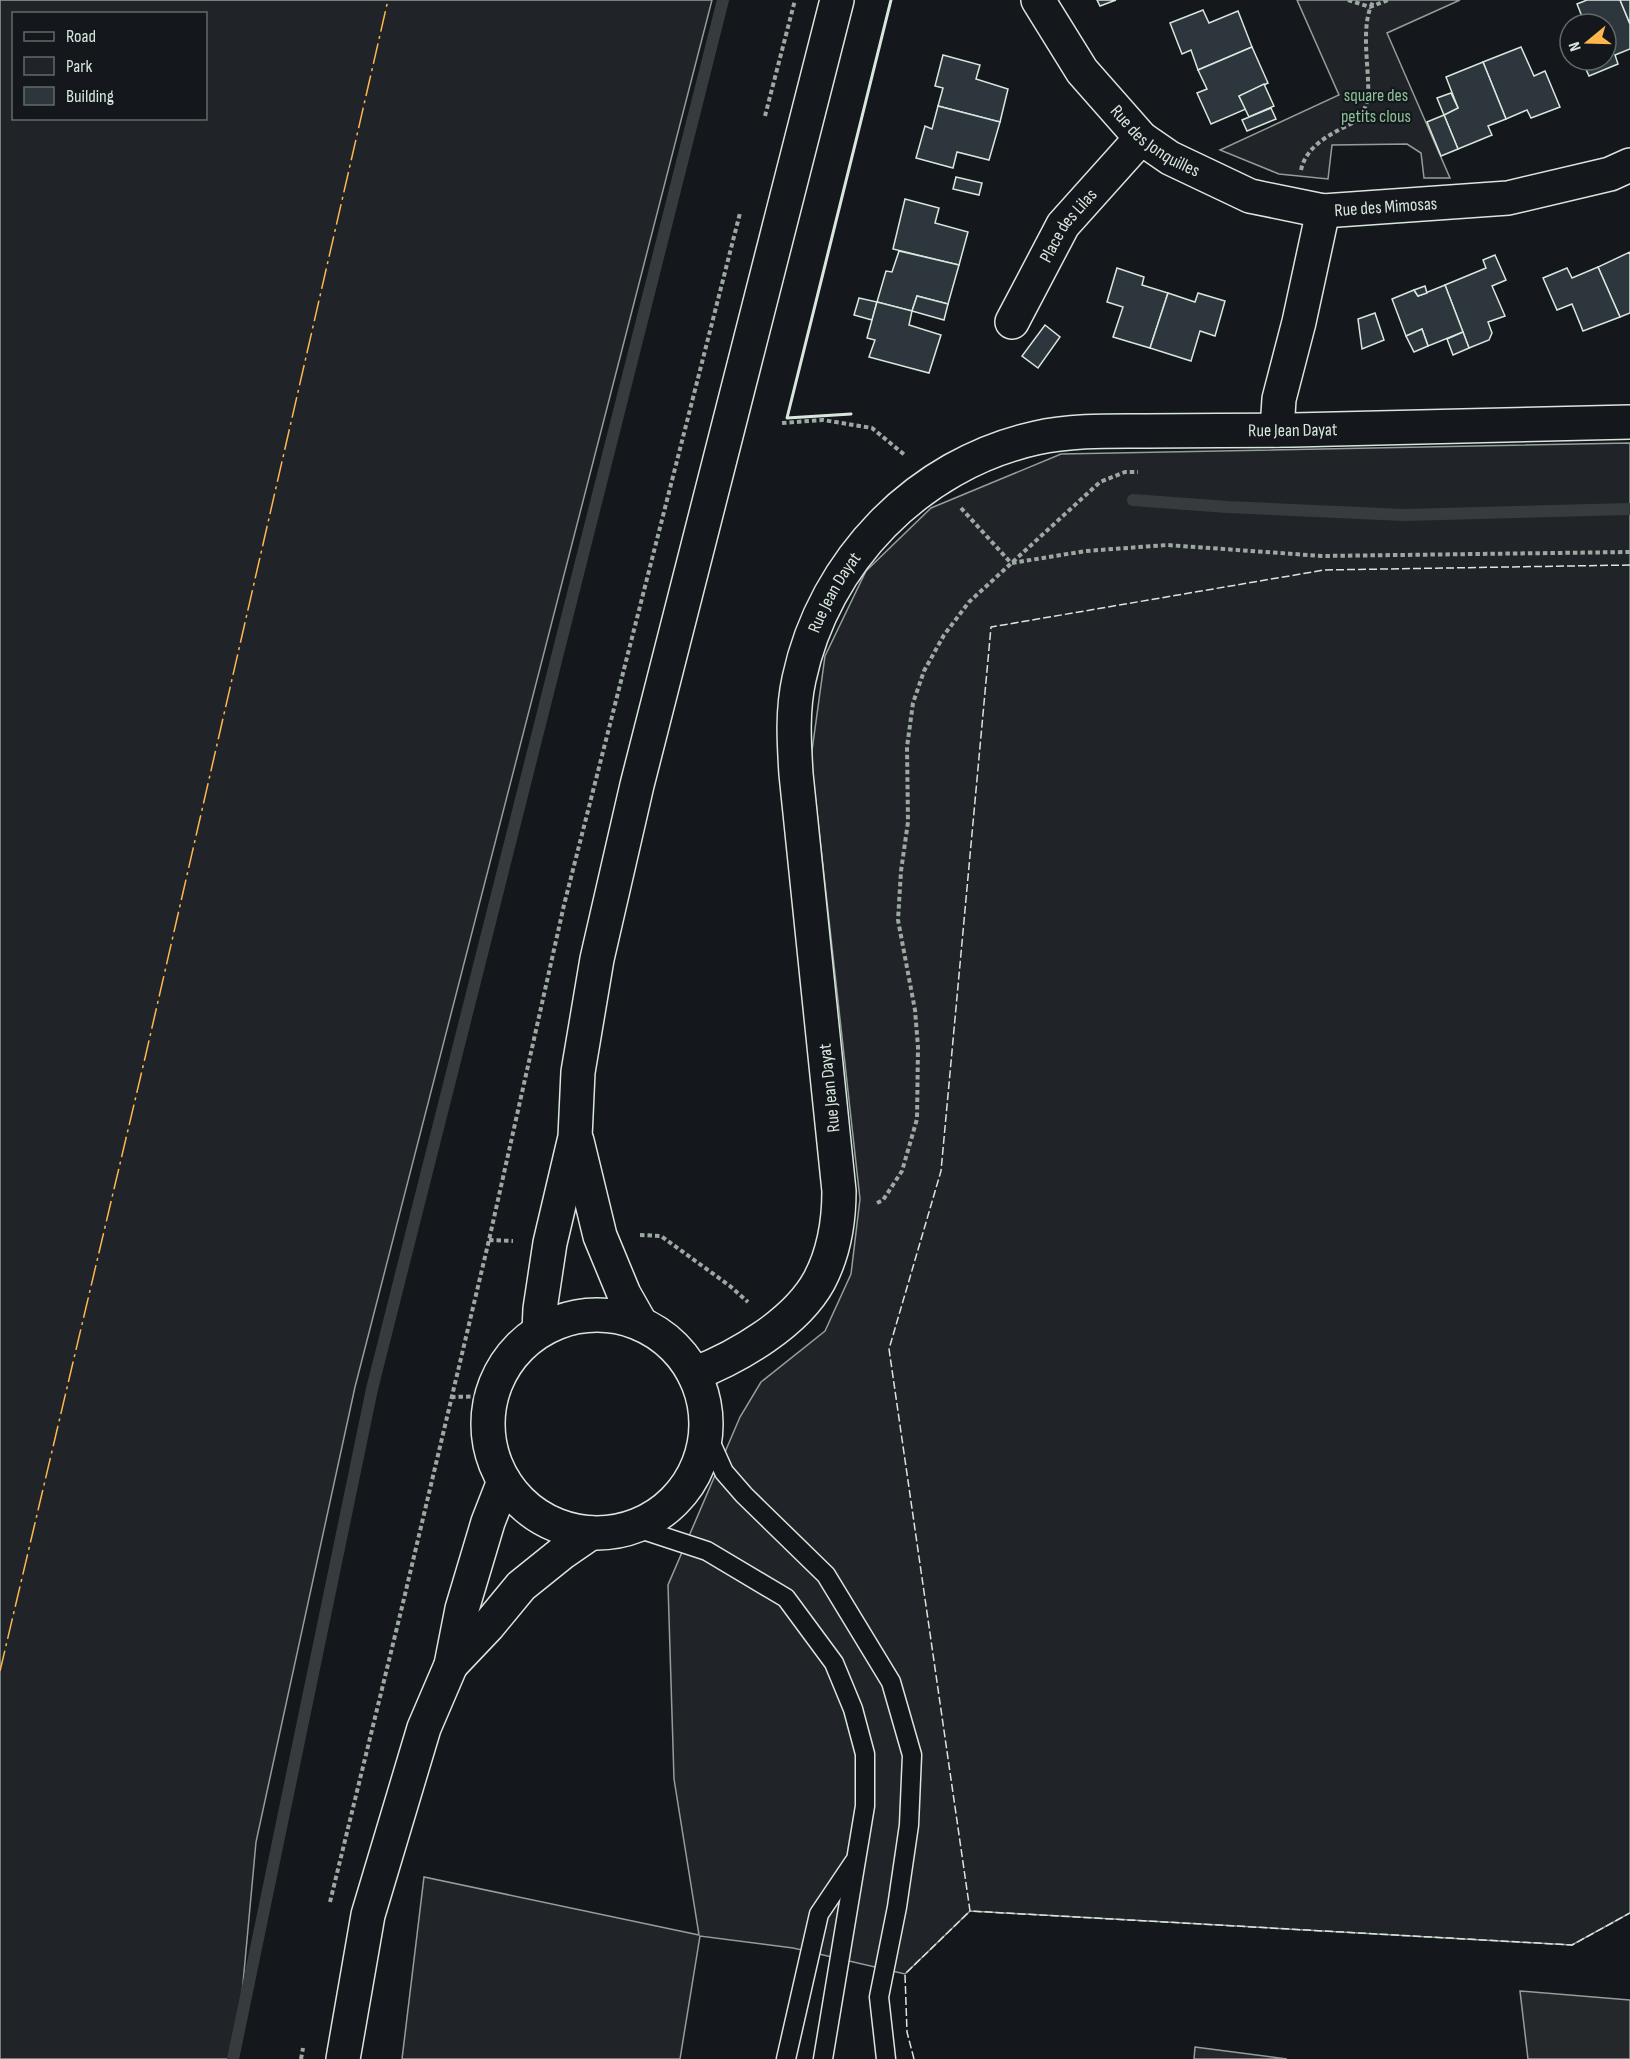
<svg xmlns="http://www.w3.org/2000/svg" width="1630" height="2059" font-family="'Sofia Sans Condensed',sans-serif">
	<rect width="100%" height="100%" fill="#14181c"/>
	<g fill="#202428" stroke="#939e99" stroke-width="1.5" fill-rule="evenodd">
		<path d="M0 0H712L355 1387 256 1842 236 2059H0ZM14 14H206V118H14Z"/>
		<polygon points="1297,0 1460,0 1387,33 1450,178 1424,178 1421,153 1407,144 1332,145 1328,179 1279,174 1220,150 1339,95"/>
		<polygon points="1630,443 1630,1913 1572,1945 970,1911 905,1974 793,1948 700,1936 680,2059 402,2059 424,1877 699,1935 674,1779 668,1585 740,1417 761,1382 825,1331 851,1274 860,1199 811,758 825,656 866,571 931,508 1061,454"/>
	</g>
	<g fill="#24282b" stroke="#939e99" stroke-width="1.5">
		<polygon points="1520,1991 1630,2000 1630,2059 1528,2059"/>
		<polygon points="1195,2047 1287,2059 1194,2059"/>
	</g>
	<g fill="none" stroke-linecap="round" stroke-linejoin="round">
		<g stroke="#363b3e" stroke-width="12">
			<polyline points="1133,500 1227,507 1404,515 1630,509"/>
			<polyline points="233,2059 372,1389 723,0"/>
		</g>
	</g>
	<g fill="#2c363c" stroke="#d8e6dc" stroke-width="1.5">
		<polygon points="1097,0 1116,0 1100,6"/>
		<polygon points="1587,0 1620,0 1630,24 1630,49 1615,55 1618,64 1589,76 1582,60 1606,60 1606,24 1585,24 1577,4"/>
		<polygon points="1620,0 1630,0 1630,24"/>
		<polygon points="1203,10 1209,23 1238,11 1252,47 1198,70 1191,50 1182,54 1170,23"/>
		<polygon points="1252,47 1268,83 1239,96 1246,109 1211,124 1197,93 1207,89 1198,70"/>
		<polygon points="1521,47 1534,76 1545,71 1560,107 1531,118 1527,110 1506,119 1483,62"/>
		<polygon points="943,55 980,65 976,79 1008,89 1000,122 938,106 943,88 935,86"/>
		<polygon points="1483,62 1506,119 1488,126 1492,135 1458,149 1444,115 1458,108 1446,77"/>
		<polygon points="1264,84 1274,106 1249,117 1239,96"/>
		<polygon points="1451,93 1458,108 1444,115 1437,98"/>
		<polygon points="938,106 1000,122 989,160 957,152 953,168 916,158 925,126 932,129"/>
		<polygon points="1271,108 1276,119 1247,131 1242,120"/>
		<polygon points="1444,115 1458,149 1441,156 1427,122"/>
		<polygon points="956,177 982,183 979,195 953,189"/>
		<polygon points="905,199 939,208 935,223 968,232 959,265 893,249"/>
		<polygon points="899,251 959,265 948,304 917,296 912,311 877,302 886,271 892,272"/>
		<polygon points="1630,252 1630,313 1620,317 1598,267"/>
		<polygon points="1495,255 1506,280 1492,286 1505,316 1488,322 1492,333 1489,340 1469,348 1445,285 1486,268 1483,260"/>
		<polygon points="1598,267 1620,317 1583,331 1572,304 1557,310 1543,278 1567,268 1572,278"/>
		<polygon points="1117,268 1144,277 1142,285 1168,293 1150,348 1113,337 1123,307 1107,302"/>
		<polygon points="1445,285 1463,332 1428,346 1422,329 1406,336 1392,299 1414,290 1418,296"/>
		<polygon points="1425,286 1427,293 1418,296 1414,290"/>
		<polygon points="1168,293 1195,302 1198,293 1225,301 1215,336 1200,331 1191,361 1150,348"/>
		<polygon points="917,296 948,304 944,320 912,311"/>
		<polygon points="859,298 877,302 872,320 854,315"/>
		<polygon points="877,302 912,311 909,325 941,335 929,373 869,357 875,340 867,338"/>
		<polygon points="1375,313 1384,340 1362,349 1358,319"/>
		<polygon points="1045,325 1060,337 1038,368 1022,356"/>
		<polygon points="1422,329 1428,346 1414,352 1406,336"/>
		<polygon points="1463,332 1469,348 1453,355 1447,339"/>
	</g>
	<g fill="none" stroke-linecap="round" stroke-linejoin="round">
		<defs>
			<g id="service">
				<polyline points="706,1432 724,1472 744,1495 826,1575 891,1682 912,1755 909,1825 897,1907 879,1997 886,2059"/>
				<polyline points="634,1527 707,1551 786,1598 834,1663 853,1709 865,1754 865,1806 823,2059"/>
				<polyline points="786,2059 819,1914 854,1862"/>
			</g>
			<g id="minor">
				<path id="s1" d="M1038 0 1082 71 1141 138 1170 158 1250 196 1323 211 1508 198 1610 174 1630 165"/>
				<path id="s2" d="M1012 322 1063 225 1141 138"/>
				<polyline points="1277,430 1279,399 1299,322 1323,211"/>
			</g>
			<g id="tertiary">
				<path id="s3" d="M694 1374C738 1357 796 1323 819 1281 834 1253 839 1222 839 1191L796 774C794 742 792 711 799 679 824 561 918 464 1036 438 1071 430 1110 431 1146 431 1195 431 1244 430 1293 430 1406 428 1518 425 1630 422"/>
			</g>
			<g id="secondary">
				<polyline points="577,1141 600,1236 624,1294 641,1324"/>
				<circle cx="597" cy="1424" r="109"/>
				<polyline points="539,1331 540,1309 550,1243 575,1137 578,1072 597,959 637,785 837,0"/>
				<polyline points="451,1665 488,1626 521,1586 562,1553 591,1533"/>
				<polyline points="343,2059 368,1915 424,1728 451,1665 462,1609 488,1522 504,1481"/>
			</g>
		</defs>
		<use href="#service" stroke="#d8e6dc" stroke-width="21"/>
		<use href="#minor" stroke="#d8e6dc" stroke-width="36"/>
		<use href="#tertiary" stroke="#d8e6dc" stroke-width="36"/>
		<use href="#secondary" stroke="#d8e6dc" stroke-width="36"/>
		<g stroke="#9da8a2" stroke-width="4" stroke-dasharray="4.5 3" stroke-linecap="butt">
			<polyline points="1348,0 1370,7 1388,0"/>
			<polyline points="765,116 795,0"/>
			<path d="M1301 170C1307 142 1338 131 1360 119 1363 112 1367 104 1368 97 1370 69 1359 25 1374 0"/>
			<polyline points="782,423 823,420 872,428 906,456"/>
			<polyline points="961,508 1011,563"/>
			<polyline points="1012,563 1086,551 1167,545 1322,556 1630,552"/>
			<polyline points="877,1203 883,1200 902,1171 917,1119 918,1047 915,1010 898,920 901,871 908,822 907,747 913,703 924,671 944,635 969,602 1100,482 1125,472 1138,472"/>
			<polyline points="640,1235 661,1236 730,1286 748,1302"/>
			<polyline points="489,1240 513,1241"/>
			<polyline points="451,1397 492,1396"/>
			<polyline points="330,1902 402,1607 489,1240 564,905 740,213"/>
			<polyline points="301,2059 303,2048"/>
		</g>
		<use href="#service" stroke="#14181c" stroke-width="18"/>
		<use href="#minor" stroke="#14181c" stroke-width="33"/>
		<use href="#tertiary" stroke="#14181c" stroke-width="33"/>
		<use href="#secondary" stroke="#14181c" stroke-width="33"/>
		<g stroke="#d8e6dc" stroke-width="1.5" stroke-dasharray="8 3" stroke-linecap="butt">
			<polyline points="1630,565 1324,570 991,627 941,1171 889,1349 970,1911 1572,1945 1630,1913"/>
			<polyline points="914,2059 907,2032 905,1974 970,1911"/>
		</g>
		<polyline stroke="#d8e6dc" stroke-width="3" points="851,414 787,418 891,0"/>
		<polyline stroke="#ffb74d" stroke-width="1.5" stroke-dasharray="21 4.5 3 4.5" stroke-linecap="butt" points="0,1671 145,1058 388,0"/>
	</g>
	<g text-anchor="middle" stroke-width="4.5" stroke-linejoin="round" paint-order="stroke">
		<g font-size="18" fill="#8ac095" stroke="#14181c">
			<text x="1376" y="101">square des<tspan x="1376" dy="21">petits clous</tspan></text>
		</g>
		<g font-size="18" fill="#d8e6dc" stroke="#14181c">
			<text dy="6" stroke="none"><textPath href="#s1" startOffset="186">Rue des Jonquilles</textPath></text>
			<text dy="6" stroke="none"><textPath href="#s1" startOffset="434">Rue des Mimosas</textPath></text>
			<text dy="6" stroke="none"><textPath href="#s2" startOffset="112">Place des Lilas</textPath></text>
			<text dy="6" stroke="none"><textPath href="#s3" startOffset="1380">Rue Jean Dayat</textPath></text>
			<text dy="6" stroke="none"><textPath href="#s3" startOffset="860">Rue Jean Dayat</textPath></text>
			<text transform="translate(829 1088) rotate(-96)" y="6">Rue Jean Dayat</text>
		</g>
	</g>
	<rect x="12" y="12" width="195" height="108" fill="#14181c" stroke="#626a69" stroke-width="1.5"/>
	<rect x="24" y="32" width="30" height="9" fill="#14181c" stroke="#626a69" stroke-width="1.5"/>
	<text x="66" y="42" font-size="18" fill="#d8e6dc">Road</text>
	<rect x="24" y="57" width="30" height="18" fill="#202428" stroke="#626a69" stroke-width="1.5"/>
	<text x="66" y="72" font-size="18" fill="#d8e6dc">Park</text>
	<rect x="24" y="87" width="30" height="18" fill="#2c363c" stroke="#626a69" stroke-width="1.5"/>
	<text x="66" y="102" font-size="18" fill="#d8e6dc">Building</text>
	<g transform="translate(1588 42) rotate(251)"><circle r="28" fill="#14181c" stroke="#626a69" stroke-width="1.5"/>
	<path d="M0-4.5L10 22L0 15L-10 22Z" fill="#ffb74d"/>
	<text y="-9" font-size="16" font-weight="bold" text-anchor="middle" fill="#d8e6dc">N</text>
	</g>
</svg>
